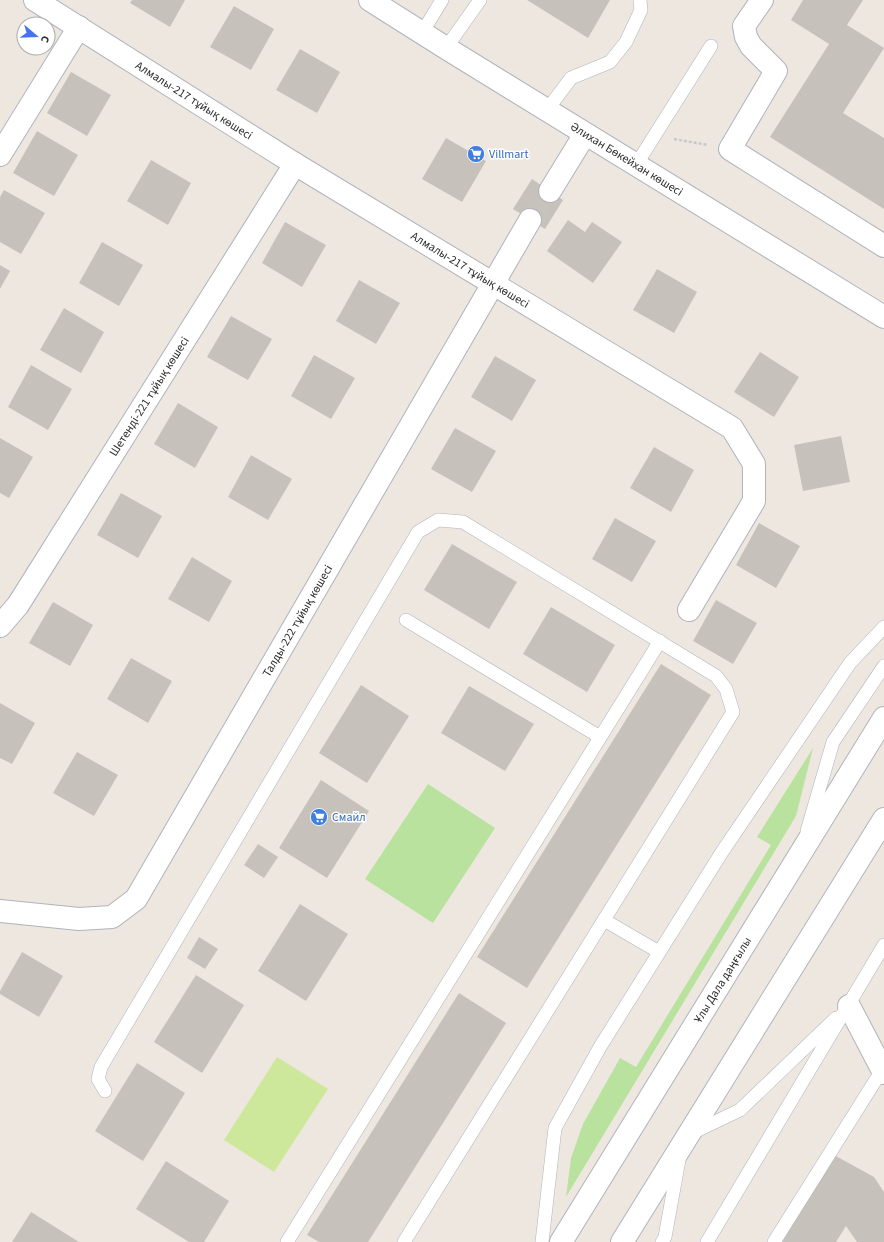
<svg xmlns="http://www.w3.org/2000/svg" width="884" height="1242" font-family="'Source Sans 3',sans-serif">
	<rect width="100%" height="100%" fill="#ede7e0"/>
	<g fill="#bae29f">
		<polygon points="813,748 796,816 566,1197 571,1158 583,1124 620,1058 636,1067 771,845 757,837"/>
		<polygon points="428,784 495,828 433,923 365,879"/>
	</g>
	<polygon fill="#cde89b" points="277,1057 328,1089 274,1172 224,1140"/>
	<g fill="#c6c2bb">
		<polygon points="132,0 185,0 170,27 130,3"/>
		<polygon points="527,0 610,0 588,38"/>
		<polygon points="803,0 863,0 847,25 884,48 843,113 884,138 884,209 770,137 829,44 791,20"/>
		<polygon points="234,6 274,29 251,70 210,47"/>
		<polygon points="300,49 340,72 317,113 276,90"/>
		<polygon points="71,72 111,95 87,136 47,113"/>
		<polygon points="37,131 78,155 54,196 13,173"/>
		<polygon points="446,138 486,161 462,202 422,179"/>
		<polygon points="151,160 191,183 168,225 127,201"/>
		<polygon points="532,179 563,200 545,229 513,209"/>
		<polygon points="4,190 45,213 21,254 0,242 0,197"/>
		<polygon points="568,220 585,232 592,222 622,242 593,283 547,251"/>
		<polygon points="285,222 326,245 302,287 262,263"/>
		<polygon points="102,242 143,265 119,306 79,283"/>
		<polygon points="0,265 10,271 0,289"/>
		<polygon points="657,269 697,292 674,333 633,310"/>
		<polygon points="359,280 400,303 376,344 336,321"/>
		<polygon points="64,308 104,332 81,373 40,350"/>
		<polygon points="231,316 272,339 248,380 207,357"/>
		<polygon points="760,352 799,377 774,417 734,392"/>
		<polygon points="314,355 355,378 331,419 291,396"/>
		<polygon points="495,356 536,380 512,421 471,397"/>
		<polygon points="31,365 72,389 48,430 8,407"/>
		<polygon points="178,403 218,427 195,468 154,444"/>
		<polygon points="455,428 496,451 472,492 431,469"/>
		<polygon points="841,436 850,482 803,491 794,445"/>
		<polygon points="0,438 33,457 9,498 0,493"/>
		<polygon points="654,447 694,470 671,512 630,488"/>
		<polygon points="251,455 292,479 268,520 228,497"/>
		<polygon points="121,493 162,516 138,558 97,535"/>
		<polygon points="615,518 656,541 632,582 592,559"/>
		<polygon points="759,523 800,546 776,588 736,565"/>
		<polygon points="452,544 517,582 489,629 424,590"/>
		<polygon points="192,557 232,581 209,622 168,599"/>
		<polygon points="716,600 757,623 733,664 693,641"/>
		<polygon points="53,602 93,625 70,666 29,643"/>
		<polygon points="551,607 615,645 587,692 523,654"/>
		<polygon points="131,658 172,681 148,723 107,699"/>
		<polygon points="661,664 711,695 527,988 477,957"/>
		<polygon points="361,685 409,716 367,783 319,753"/>
		<polygon points="469,686 534,724 505,771 441,733"/>
		<polygon points="0,703 35,723 12,764 0,758"/>
		<polygon points="77,752 118,775 94,816 53,793"/>
		<polygon points="321,780 369,811 327,878 279,848"/>
		<polygon points="258,844 278,857 264,878 244,865"/>
		<polygon points="300,904 348,934 306,1001 258,971"/>
		<polygon points="199,937 218,949 205,969 187,958"/>
		<polygon points="22,952 63,976 39,1017 0,994 0,991"/>
		<polygon points="196,975 244,1005 202,1073 154,1042"/>
		<polygon points="459,993 506,1023 368,1242 319,1242 307,1235"/>
		<polygon points="137,1063 185,1093 143,1161 95,1131"/>
		<polygon points="834,1155 874,1177 884,1192 884,1242 857,1242 846,1226 836,1242 782,1242"/>
		<polygon points="166,1161 229,1201 204,1242 189,1242 136,1209"/>
		<polygon points="31,1212 79,1242 12,1242"/>
	</g>
	<g fill="none" stroke-linecap="round" stroke-linejoin="round">
		<polyline stroke="#c7c2bc" stroke-width="22" stroke-dasharray="22 11" stroke-linecap="butt" points="530,220 550,191"/>
		<defs>
			<g id="lane">
				<polyline points="422,33 442,0"/>
				<polyline points="446,48 480,0"/>
				<polyline points="547,110 571,78 610,62 626,42 641,10 640,0"/>
				<polyline points="636,165 711,46"/>
				<polyline points="406,620 600,737"/>
				<polyline points="807,831 833,742 884,666"/>
				<polyline points="604,920 659,952"/>
				<polyline points="105,1091 98,1079 101,1067 418,532 438,520 463,522 716,676 726,689 733,712 404,1242"/>
				<polyline points="692,1133 740,1110 836,1018"/>
				<polyline points="287,1242 660,641"/>
				<polyline points="542,1242 555,1128 600,1047 722,852 850,663 884,627"/>
				<polyline points="662,1242 665,1237 679,1160"/>
				<polyline points="707,1242 884,945"/>
				<polyline points="774,1242 882,1070"/>
			</g>
			<g id="street">
				<path id="s1" d="M35 0 295 164 732 428 754 464V501L689 610"/>
				<path id="s2" d="M370 0 446 48 884 317"/>
				<polyline points="762,0 744,26 746,37 751,46 776,71 730,149 884,246"/>
				<polyline points="0,155 79,27"/>
				<polyline points="550,191 585,134"/>
				<path id="s3" d="M0 626 18 605 295 164"/>
				<path id="s4" d="M0 911 79 919 112 917 136 899 530 220"/>
				<polyline points="849,1006 884,1073"/>
			</g>
			<g id="secondary">
				<path id="s5" d="M561 1242 884 718"/>
				<polyline points="622,1242 884,819"/>
			</g>
		</defs>
		<use href="#lane" stroke="#b0b3bc" stroke-width="14"/>
		<use href="#street" stroke="#b0b3bc" stroke-width="24"/>
		<use href="#secondary" stroke="#b0b3bc" stroke-width="24"/>
		<polyline stroke="#c8c8c8" stroke-width="2.5" stroke-dasharray="3 2" stroke-linecap="butt" points="674,139 708,145"/>
		<use href="#lane" stroke="#fff" stroke-width="13"/>
		<use href="#street" stroke="#fff" stroke-width="22"/>
		<use href="#secondary" stroke="#fff" stroke-width="22"/>
	</g>
	<defs>
		<symbol id="supermarket-disc" viewBox="-11 -11 22 22"><circle r="9.5" fill="#3f7fe0" stroke="#fff"/><path d="M-6-5.5h2.5l.6 2H6L4.5 2H-2.5L-4.4-4H-6ZM-1.5 3.2a1.3 1.3 0 1 0 .1 0ZM3 3.2a1.3 1.3 0 1 0 .1 0Z" fill="#fff"/></symbol>
	</defs>
	<g fill-rule="evenodd">
		<use href="#supermarket-disc" x="466" y="144" width="20" height="20"/>
		<use href="#supermarket-disc" x="309" y="807" width="20" height="20"/>
	</g>
	<g text-anchor="middle" stroke-width="3" stroke-linejoin="round" paint-order="stroke">
		<g font-size="12" fill="#2d2d2d" stroke="#fff">
			<text dy="4" stroke="none"><textPath href="#s1" startOffset="188">Алмалы-217 тұйық көшесі</textPath></text>
			<text dy="4" stroke="none"><textPath href="#s2" startOffset="302">Әлихан Бөкейхан көшесі</textPath></text>
			<text dy="4" stroke="none"><textPath href="#s1" startOffset="512">Алмалы-217 тұйық көшесі</textPath></text>
			<text dy="4" stroke="none"><textPath href="#s3" startOffset="274">Шетенді-221 тұйық көшесі</textPath></text>
			<text dy="4" stroke="none"><textPath href="#s4" startOffset="464">Талды-222 тұйық көшесі</textPath></text>
			<text dy="4" stroke="none"><textPath href="#s5" startOffset="308">Ұлы Дала даңғылы</textPath></text>
		</g>
		<g font-size="12" fill="#366cbe" stroke="#fff" text-anchor="start">
			<text x="489" y="158">Villmart</text>
			<text x="332" y="821">Смайл</text>
		</g>
	</g>
	<g transform="translate(36 36) rotate(109)"><circle r="19" fill="#ffffff" stroke="#ababab"/>
	<path d="M0-3L7 15L0 10L-7 15Z" fill="#4673f4"/>
	<text y="-6" font-size="11" font-weight="bold" text-anchor="middle" fill="#2d2d2d">С</text>
	</g>
</svg>
